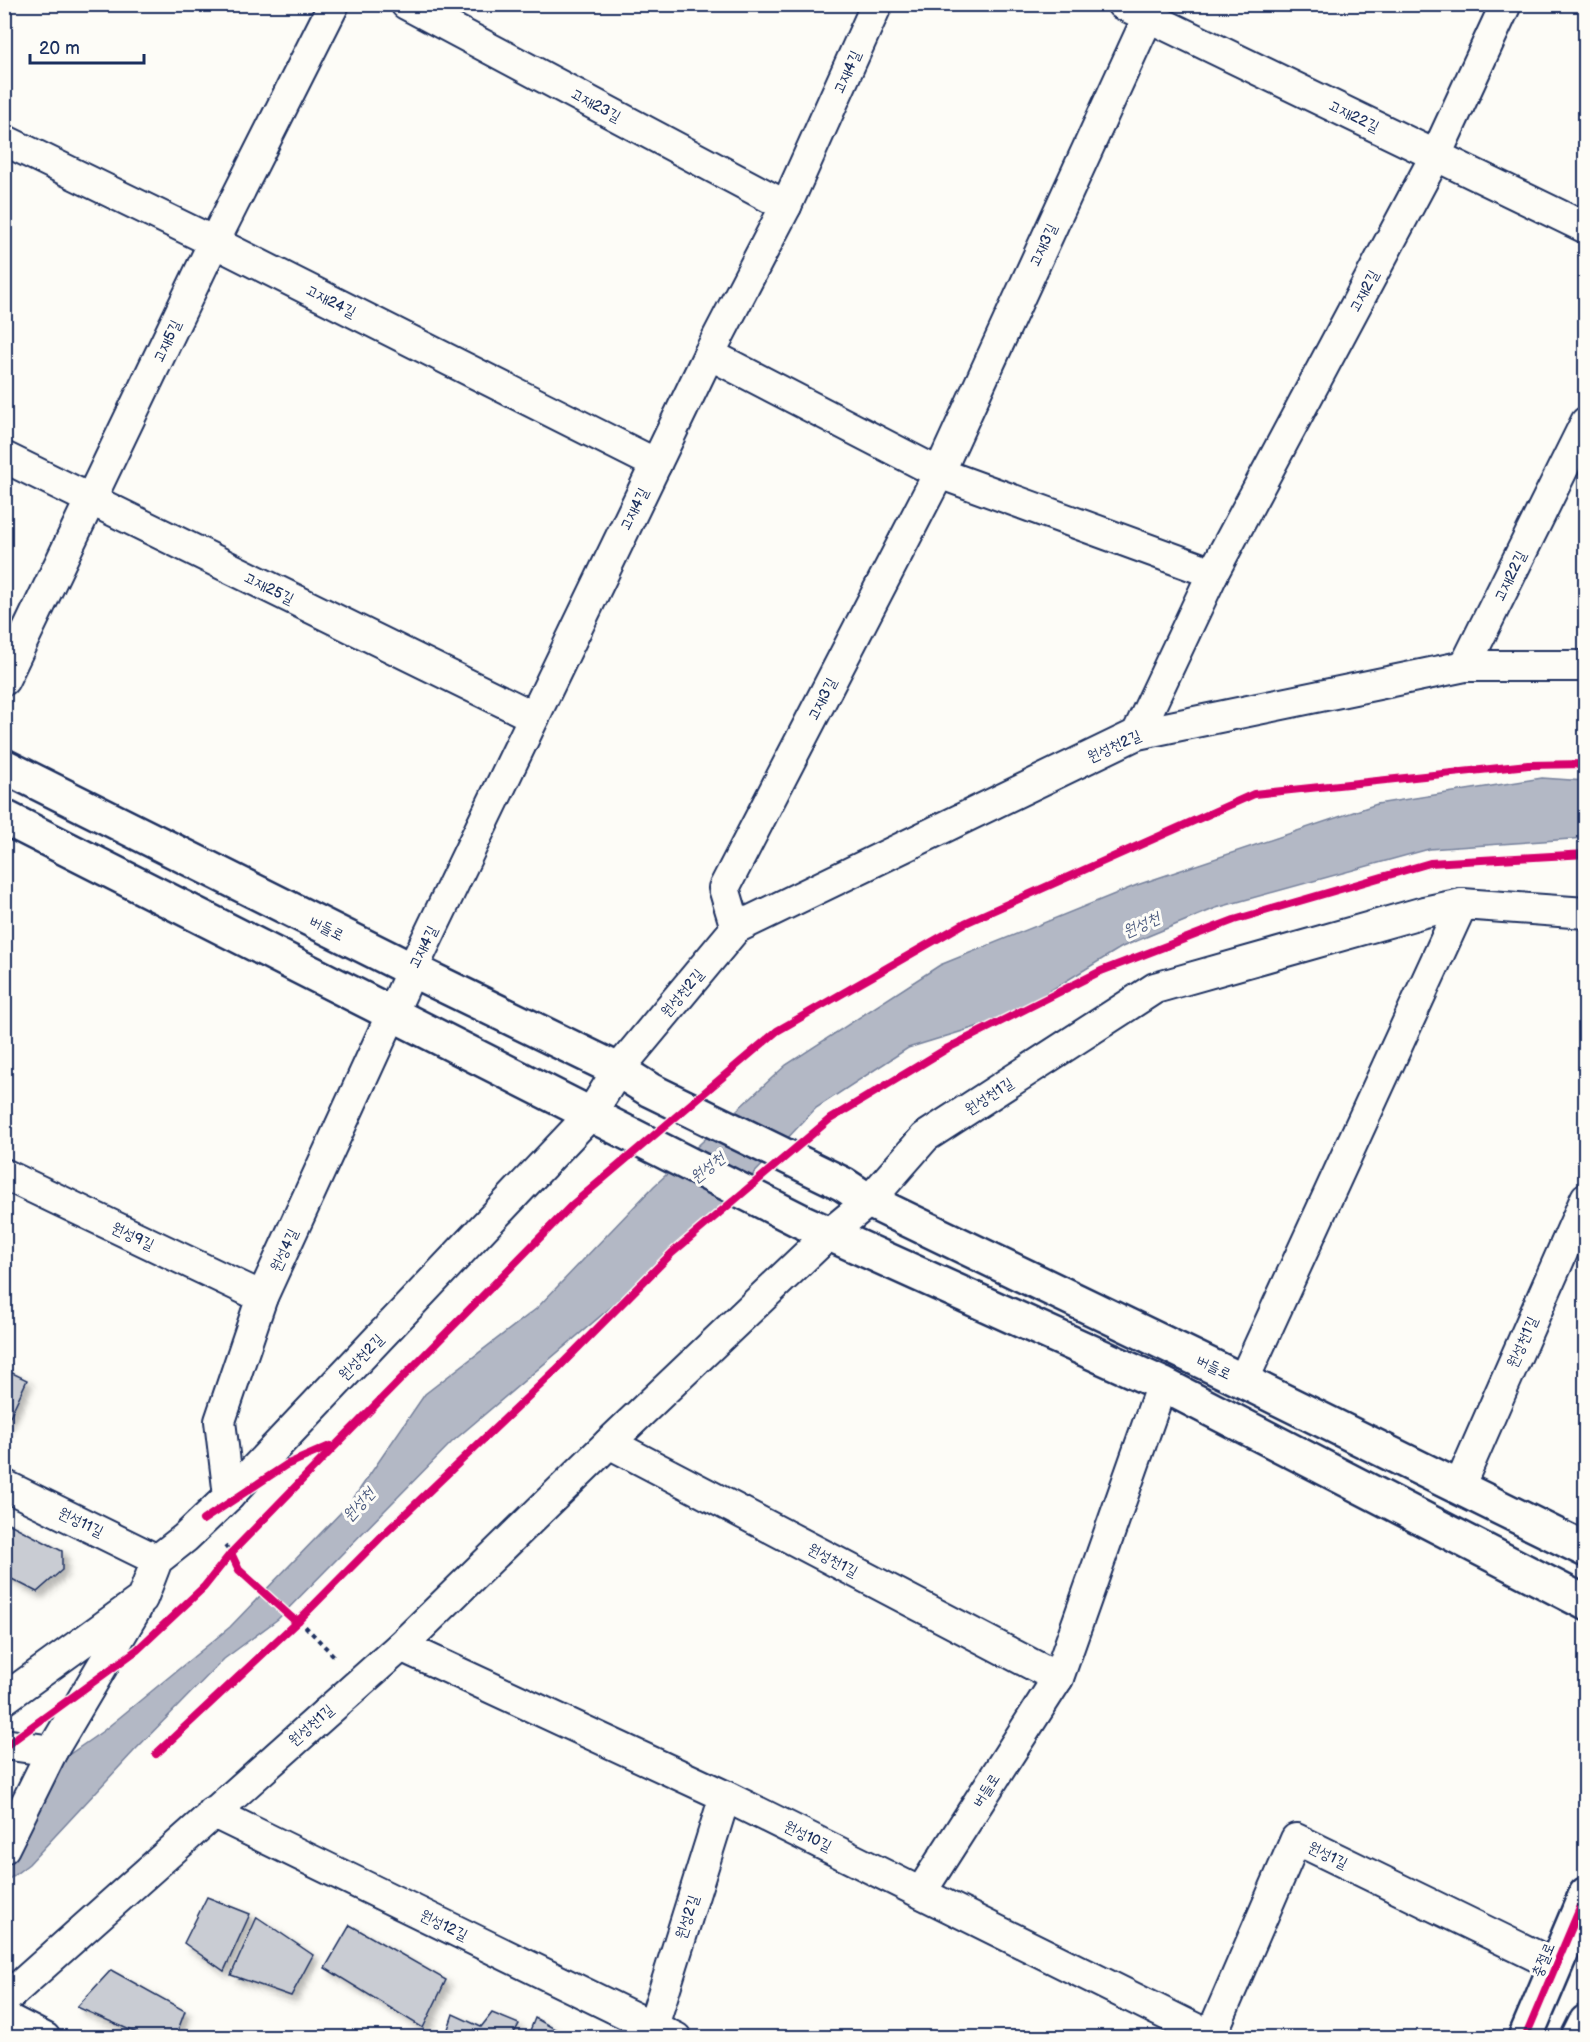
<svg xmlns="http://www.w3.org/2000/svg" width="1590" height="2042" font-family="'Balsamiq Sans','Poor Story',sans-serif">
	<defs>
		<filter id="shadow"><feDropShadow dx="5.5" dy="5.5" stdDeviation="3" flood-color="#0004"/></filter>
	</defs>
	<rect width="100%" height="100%" fill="#fdfcf7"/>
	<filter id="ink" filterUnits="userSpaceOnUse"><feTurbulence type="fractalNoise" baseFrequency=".0167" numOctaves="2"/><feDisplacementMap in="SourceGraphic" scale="12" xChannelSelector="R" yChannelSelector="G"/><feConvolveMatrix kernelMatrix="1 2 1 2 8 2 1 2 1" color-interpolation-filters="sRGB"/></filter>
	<g filter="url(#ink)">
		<polygon fill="#b3b8c5" stroke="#76819c" stroke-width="1.5" points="1542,778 1585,781 1585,838 1429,849 1216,908 1122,947 1005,1018 908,1048 816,1108 696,1235 452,1442 278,1619 224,1659 134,1751 29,1864 5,1882 5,1799 103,1731 230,1627 351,1502 425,1394 536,1309 654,1186 786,1065 940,965 1137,885 1377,804"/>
		<g fill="#c9ccd3" stroke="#1b2f5e" stroke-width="1.5" filter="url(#shadow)">
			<polygon points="4,1369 27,1380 4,1429"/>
			<polygon points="4,1521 62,1551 62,1570 37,1592 4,1575"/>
			<polygon points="207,1897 250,1914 224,1971 184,1943"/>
			<polygon points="257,1917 313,1955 291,1996 231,1975"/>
			<polygon points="350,1925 446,1980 423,2028 325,1968"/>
			<polygon points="111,1970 185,2011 175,2038 143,2038 139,2034 77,2007"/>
			<polygon points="492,2013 519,2024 511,2038 445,2038 453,2014 481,2027"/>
			<polygon points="535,2018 571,2038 527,2038"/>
		</g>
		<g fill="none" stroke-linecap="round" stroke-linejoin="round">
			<defs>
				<g id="minor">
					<polyline points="406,4 786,206"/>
					<polyline points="1122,4 1586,228"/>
					<polyline points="4,140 214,242 656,464"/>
					<polyline points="709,354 939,473 1213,573"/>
					<polyline points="4,457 534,717"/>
					<polyline points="1465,666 1586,422"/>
					<polyline points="4,680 214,242 334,4"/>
					<polyline points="1137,734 1213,573 1436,155 1506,4"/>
					<polyline points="736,928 724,888 939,473 1148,17"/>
					<polyline points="4,1174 262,1297"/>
					<polyline points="1243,1381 1462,904"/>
					<polyline points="609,1443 1058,1678"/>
					<polyline points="4,1485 157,1560"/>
					<polyline points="1459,1487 1586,1198"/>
					<polyline points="229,1496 220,1421 262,1297 412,970 709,354 786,206 877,4"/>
					<polyline points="401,1646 725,1796 1210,2036"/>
					<polyline points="4,1699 142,1599 157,1560 185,1538 229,1496 590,1115 618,1070 736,928 1137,734 1465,666 1586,666"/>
					<polyline points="4,1744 52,1751"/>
					<polyline points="212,1812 676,2038"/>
					<polyline points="4,1848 52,1751 136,1609"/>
					<polyline points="921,1892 1058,1678 1162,1384"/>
					<polyline points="4,2000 401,1646 609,1443 830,1233 869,1201 925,1137 1155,988 1424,912 1462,904 1586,913"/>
					<polyline points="4,2017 45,2038"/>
					<polyline points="647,2038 653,2026 725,1796"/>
					<polyline points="1210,2038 1296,1839 1555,1965"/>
				</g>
				<g id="tertiary">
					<polyline points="4,766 412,970 618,1070 650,1090 843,1184 869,1201 1243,1381 1586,1550"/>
					<polyline points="4,817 801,1221 1162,1384 1586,1603"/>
					<polyline points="1525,2038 1586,1894"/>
					<polyline points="1578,2038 1586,2022"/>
				</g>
			</defs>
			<use href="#minor" stroke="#1b2f5e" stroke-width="34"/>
			<use href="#tertiary" stroke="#1b2f5e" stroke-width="38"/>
			<g stroke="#1b2f5e" stroke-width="4" stroke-dasharray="4.5 4.5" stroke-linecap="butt">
				<polyline points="225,1546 231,1553"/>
				<polyline points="299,1620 336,1658"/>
			</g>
			<use href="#minor" stroke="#fdfcf7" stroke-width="30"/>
			<use href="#tertiary" stroke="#fdfcf7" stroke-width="33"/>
			<defs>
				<g id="cycleway">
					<polyline points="203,1520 286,1465 330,1446"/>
					<polyline points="231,1553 239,1570 292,1618 299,1620"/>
					<polyline points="4,1747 137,1650 204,1587 231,1553 338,1443 572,1205 777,1031 965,923 1254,794 1528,765 1586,764"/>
					<polyline points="156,1754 299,1620 382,1536 556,1370 672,1253 830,1119 948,1048 1101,971 1234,920 1430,863 1586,854"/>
					<polyline points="1525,2038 1586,1894"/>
				</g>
			</defs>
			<use href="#cycleway" stroke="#fdfcf7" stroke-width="11"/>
			<use href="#cycleway" stroke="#d6006c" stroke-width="8"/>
		</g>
	</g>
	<g text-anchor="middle" stroke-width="6" stroke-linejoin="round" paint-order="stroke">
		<g font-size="15" fill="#1b2f5e" stroke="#fdfcf7">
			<text transform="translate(847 72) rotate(-66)" y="5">고재4길</text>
			<text transform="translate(596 105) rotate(28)" y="5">고재23길</text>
			<text transform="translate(1354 116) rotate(26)" y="5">고재22길</text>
			<text transform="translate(1043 245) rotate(-65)" y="5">고재3길</text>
			<text transform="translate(1364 291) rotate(-62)" y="5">고재2길</text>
			<text transform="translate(331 301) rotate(27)" y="5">고재24길</text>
			<text transform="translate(167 341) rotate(-65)" y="5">고재5길</text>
			<text transform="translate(634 509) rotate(-64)" y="5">고재4길</text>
			<text transform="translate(1510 576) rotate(-64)" y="5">고재22길</text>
			<text transform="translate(269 588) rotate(26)" y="5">고재25길</text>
			<text transform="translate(822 699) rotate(-63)" y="5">고재3길</text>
			<text transform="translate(1114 746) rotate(-24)" y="5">원성천2길</text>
			<text transform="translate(327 928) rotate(27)" y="5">버들로</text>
			<text transform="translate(423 947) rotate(-64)" y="5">고재4길</text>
			<text transform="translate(682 993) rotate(-50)" y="5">원성천2길</text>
			<text transform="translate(989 1096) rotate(-33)" y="5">원성천1길</text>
			<text transform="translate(133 1236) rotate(25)" y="5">원성9길</text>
			<text transform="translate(284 1250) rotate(-65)" y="5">원성4길</text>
			<text transform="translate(1522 1342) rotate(-66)" y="5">원성천1길</text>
			<text transform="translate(361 1357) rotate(-46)" y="5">원성천2길</text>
			<text transform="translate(1214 1367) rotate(26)" y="5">버들로</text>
			<text transform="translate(81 1522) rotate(26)" y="5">원성11길</text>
			<text transform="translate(833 1560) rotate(28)" y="5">원성천1길</text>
			<text transform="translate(311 1725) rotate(-41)" y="5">원성천1길</text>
			<text transform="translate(986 1790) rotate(-57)" y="5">버들로</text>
			<text transform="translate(808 1836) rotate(26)" y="5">원성10길</text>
			<text transform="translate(1328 1855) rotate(26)" y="5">원성1길</text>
			<text transform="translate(687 1917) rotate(-72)" y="5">원성2길</text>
			<text transform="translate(444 1925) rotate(26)" y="5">원성12길</text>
			<text transform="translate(1543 1960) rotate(-67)" y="5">충절로</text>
		</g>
		<g font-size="16" font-style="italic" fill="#49587d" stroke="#fdfcf7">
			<text transform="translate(1141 924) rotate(-24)" y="6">원성천</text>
			<text transform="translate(707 1167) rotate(-38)" y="6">원성천</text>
			<text transform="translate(358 1504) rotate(-48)" y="6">원성천</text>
		</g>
	</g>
	<rect width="1590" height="2042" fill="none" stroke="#fdfcf7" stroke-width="24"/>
	<rect x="12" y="12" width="1566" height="2018" fill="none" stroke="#1b2f5e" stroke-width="2" filter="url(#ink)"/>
	<path d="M30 54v9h114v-9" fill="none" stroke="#1b2f5e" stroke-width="3"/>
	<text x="39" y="54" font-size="18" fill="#1b2f5e" stroke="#fdfcf7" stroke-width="4.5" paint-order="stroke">20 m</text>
</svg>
